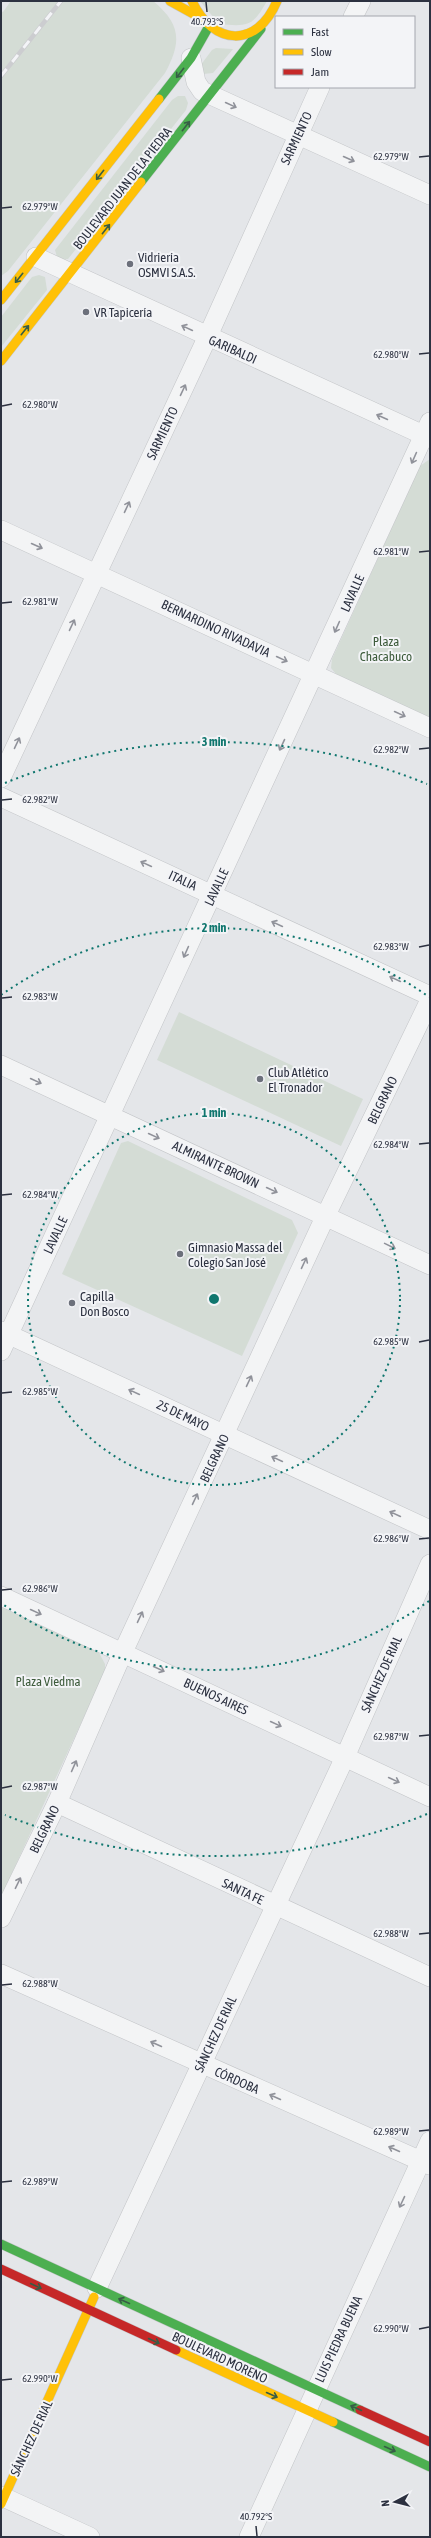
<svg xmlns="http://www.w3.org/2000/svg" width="431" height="2538" font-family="'Asap Condensed',sans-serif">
	<rect width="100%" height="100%" fill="#e4e6e9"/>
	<g fill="#d4dcd5">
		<path d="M11 1H153C181 24 182 42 165 73L8 271 1 276V11L3 12Z"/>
		<path d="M200 1H267C253 26 248 27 219 24Z"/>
		<polygon points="216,48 233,49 213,73 203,74 200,66 212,50"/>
		<polygon points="178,96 185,96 188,103 186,110 68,259 58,260 55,250 172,100"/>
		<polygon points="39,275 45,277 47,290 1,347 1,317 32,277"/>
		<polygon points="430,459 430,719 336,674 331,668 332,659 420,466"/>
		<polygon points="179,1012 363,1099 341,1146 157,1060"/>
		<polygon points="128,1141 292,1220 298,1233 242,1356 62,1274 121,1143"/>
		<polygon points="1,1607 98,1651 105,1664 105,1671 1,1897"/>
	</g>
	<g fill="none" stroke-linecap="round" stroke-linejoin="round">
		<defs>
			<g id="street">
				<polyline points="353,17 361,1"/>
				<polyline points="191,58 196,82 202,91 430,195"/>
				<polyline points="36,257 430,438"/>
				<polyline points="1,530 430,728"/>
				<polyline points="1,778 207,338 320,87"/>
				<polyline points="1,797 430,996"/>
				<polyline points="1,1065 430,1265"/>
				<polyline points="1,1331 430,1530"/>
				<polyline points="1,1351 430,422"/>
				<polyline points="1,1596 430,1797"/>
				<polyline points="57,1803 430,1977"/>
				<polyline points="1,1918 57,1803 123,1652 326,1215 430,1000"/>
				<polyline points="1,1974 430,2165"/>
				<polyline points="97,2288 345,1757 430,1564"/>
				<polyline points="1,2496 90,2537"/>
				<polyline points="249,2537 430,2141"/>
			</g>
			<g id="fast">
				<polyline points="159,99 191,58 208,28"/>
				<polyline points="141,182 261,29"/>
				<polyline points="1,2244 360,2410"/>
				<polyline points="333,2422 430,2467"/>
			</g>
			<g id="slow">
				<polyline points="170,1 199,17"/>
				<path d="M192 1C213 46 257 49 277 1"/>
				<polyline points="1,300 159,99"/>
				<polyline points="1,361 141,182"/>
				<polyline points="176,2350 333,2422"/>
				<polyline points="1,2504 94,2297"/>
			</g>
			<g id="jam">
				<polyline points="1,2269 176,2350"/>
				<polyline points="360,2410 430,2442"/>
			</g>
		</defs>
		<use href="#street" stroke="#c2c4c7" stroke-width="20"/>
		<use href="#fast" stroke="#c2c4c7" stroke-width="10"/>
		<use href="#slow" stroke="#c2c4c7" stroke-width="10"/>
		<use href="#jam" stroke="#c2c4c7" stroke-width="10"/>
		<use href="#street" stroke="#f3f4f5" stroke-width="19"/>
		<use href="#fast" stroke="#4caf50" stroke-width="9"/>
		<use href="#slow" stroke="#ffc107" stroke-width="9"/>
		<use href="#jam" stroke="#c62828" stroke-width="9"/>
		<defs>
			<polyline id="rail" points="1,76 61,1"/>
		</defs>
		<use href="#rail" stroke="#cccdd0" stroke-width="4.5"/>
		<use href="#rail" stroke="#f3f4f7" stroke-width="3" stroke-dasharray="9" stroke-linecap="butt"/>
	</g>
	<defs><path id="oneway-shaft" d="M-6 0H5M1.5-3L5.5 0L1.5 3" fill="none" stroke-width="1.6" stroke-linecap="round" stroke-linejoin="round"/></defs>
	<g stroke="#375d46">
		<use href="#oneway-shaft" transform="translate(180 73) rotate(128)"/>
		<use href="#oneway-shaft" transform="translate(186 126) rotate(-52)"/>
		<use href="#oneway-shaft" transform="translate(100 175) rotate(128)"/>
		<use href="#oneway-shaft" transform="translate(106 229) rotate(-52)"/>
		<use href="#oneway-shaft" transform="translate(19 278) rotate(129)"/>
		<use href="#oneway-shaft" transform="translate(25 330) rotate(-51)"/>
		<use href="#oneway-shaft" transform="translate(36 2286) rotate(25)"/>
		<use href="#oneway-shaft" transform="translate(124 2301) rotate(-156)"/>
		<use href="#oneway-shaft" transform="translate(154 2341) rotate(25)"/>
		<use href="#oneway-shaft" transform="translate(272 2395) rotate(24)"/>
		<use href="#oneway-shaft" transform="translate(356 2408) rotate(-156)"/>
		<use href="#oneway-shaft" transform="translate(390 2449) rotate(24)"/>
	</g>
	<g stroke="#90929a">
		<use href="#oneway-shaft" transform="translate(231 105) rotate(25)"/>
		<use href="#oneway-shaft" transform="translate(349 159) rotate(24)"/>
		<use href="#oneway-shaft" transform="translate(187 328) rotate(-155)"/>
		<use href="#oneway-shaft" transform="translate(183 390) rotate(-65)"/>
		<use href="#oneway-shaft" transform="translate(382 417) rotate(-156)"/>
		<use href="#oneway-shaft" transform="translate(414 458) rotate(114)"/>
		<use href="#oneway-shaft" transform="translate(127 507) rotate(-65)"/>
		<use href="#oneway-shaft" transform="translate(37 546) rotate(24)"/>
		<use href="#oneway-shaft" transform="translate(72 625) rotate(-65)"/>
		<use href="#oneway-shaft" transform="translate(337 627) rotate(114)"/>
		<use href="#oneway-shaft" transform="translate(282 659) rotate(25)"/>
		<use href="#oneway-shaft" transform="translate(400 714) rotate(25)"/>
		<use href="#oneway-shaft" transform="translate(17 743) rotate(-65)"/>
		<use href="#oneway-shaft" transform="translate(282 745) rotate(115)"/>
		<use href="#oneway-shaft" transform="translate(146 864) rotate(-155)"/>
		<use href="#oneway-shaft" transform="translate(277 924) rotate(-155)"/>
		<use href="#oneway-shaft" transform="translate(186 952) rotate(114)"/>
		<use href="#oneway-shaft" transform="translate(395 979) rotate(-155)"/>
		<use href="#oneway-shaft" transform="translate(36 1081) rotate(25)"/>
		<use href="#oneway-shaft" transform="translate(154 1136) rotate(25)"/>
		<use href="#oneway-shaft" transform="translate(272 1190) rotate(25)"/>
		<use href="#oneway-shaft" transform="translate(390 1246) rotate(26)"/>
		<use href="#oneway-shaft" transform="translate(304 1263) rotate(-65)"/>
		<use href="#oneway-shaft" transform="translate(249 1381) rotate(-65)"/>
		<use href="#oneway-shaft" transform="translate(134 1392) rotate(-155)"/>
		<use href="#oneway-shaft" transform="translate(277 1459) rotate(-155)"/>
		<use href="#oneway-shaft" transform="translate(195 1499) rotate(-65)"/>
		<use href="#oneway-shaft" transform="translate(395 1514) rotate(-155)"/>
		<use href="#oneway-shaft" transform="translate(36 1612) rotate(25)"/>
		<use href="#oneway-shaft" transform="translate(140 1617) rotate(-65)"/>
		<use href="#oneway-shaft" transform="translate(159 1669) rotate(25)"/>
		<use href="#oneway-shaft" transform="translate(276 1724) rotate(25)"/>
		<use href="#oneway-shaft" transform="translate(74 1766) rotate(-66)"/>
		<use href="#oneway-shaft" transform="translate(394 1780) rotate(25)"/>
		<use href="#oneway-shaft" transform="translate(18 1883) rotate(-64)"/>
		<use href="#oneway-shaft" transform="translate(156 2044) rotate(-156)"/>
		<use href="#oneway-shaft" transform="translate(275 2097) rotate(-156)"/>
		<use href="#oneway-shaft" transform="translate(394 2149) rotate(-156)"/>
		<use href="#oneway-shaft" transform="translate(402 2202) rotate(115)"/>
	</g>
	<path fill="none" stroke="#2c3140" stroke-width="1.5" d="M206 2 207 12M419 157 429 156M2 208 12 207M419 354 429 353M2 406 12 404M419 552 429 551M2 603 12 602M419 749 429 748M2 800 12 799M419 947 429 945M2 998 12 997M419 1144 429 1143M2 1195 12 1194M419 1342 429 1340M2 1393 12 1392M419 1539 429 1538M2 1590 12 1589M419 1736 429 1735M2 1788 12 1786M419 1934 429 1933M2 1985 12 1984M419 2131 429 2130M2 2182 12 2181M419 2329 429 2327M2 2380 12 2379M256 2526 257 2536"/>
	<g fill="none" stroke="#0f766e" stroke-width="2" stroke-dasharray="2 4">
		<circle cx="214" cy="1299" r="186"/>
		<path d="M429 1601A371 371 0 0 1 1 1603M1 995A371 371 0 0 1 429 997"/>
		<path d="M427 1814A557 557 0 0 1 5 1815M5 783A557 557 0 0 1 427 784"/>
	</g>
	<g fill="#6c707b" stroke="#f3f4f7" stroke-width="1.5">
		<circle cx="130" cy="264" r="4"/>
		<circle cx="86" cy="312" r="4"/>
		<circle cx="260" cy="1079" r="4"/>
		<circle cx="180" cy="1254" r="4"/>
		<circle cx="72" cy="1303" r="4"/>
	</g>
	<g text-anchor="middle" stroke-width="4" stroke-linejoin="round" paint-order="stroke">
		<g font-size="13" fill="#2c3140" stroke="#f3f4f7">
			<text transform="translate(296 138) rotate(-65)" y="5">SARMIENTO</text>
			<text transform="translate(122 188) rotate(-52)" y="5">BOULEVARD JUAN DE LA PIEDRA</text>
			<text transform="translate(233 349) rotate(24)" y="5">GARIBALDI</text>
			<text transform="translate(162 433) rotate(-65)" y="5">SARMIENTO</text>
			<text transform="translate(352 593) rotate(-66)" y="5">LAVALLE</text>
			<text transform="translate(216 628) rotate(25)" y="5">BERNARDINO RIVADAVIA</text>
			<text transform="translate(183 880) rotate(25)" y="5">ITALIA</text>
			<text transform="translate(216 887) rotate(-65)" y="5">LAVALLE</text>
			<text transform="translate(382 1100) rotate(-64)" y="5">BELGRANO</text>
			<text transform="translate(216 1164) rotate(25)" y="5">ALMIRANTE BROWN</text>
			<text transform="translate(55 1235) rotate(-65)" y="5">LAVALLE</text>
			<text transform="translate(183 1415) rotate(25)" y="5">25 DE MAYO</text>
			<text transform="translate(214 1458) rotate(-65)" y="5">BELGRANO</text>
			<text transform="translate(381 1674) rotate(-66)" y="5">SÁNCHEZ DE RIAL</text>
			<text transform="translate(216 1696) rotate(25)" y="5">BUENOS AIRES</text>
			<text transform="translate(44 1829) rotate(-64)" y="5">BELGRANO</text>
			<text transform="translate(243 1891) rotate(25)" y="5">SANTA FE</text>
			<text transform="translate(215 2034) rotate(-65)" y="5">SÁNCHEZ DE RIAL</text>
			<text transform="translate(237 2080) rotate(24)" y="5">CÓRDOBA</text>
			<text transform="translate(338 2339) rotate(-65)" y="5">LUIS PIEDRA BUENA</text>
			<text transform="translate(220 2357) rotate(25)" y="5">BOULEVARD MORENO</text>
			<text transform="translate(31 2438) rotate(-65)" y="5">SÁNCHEZ DE RIAL</text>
		</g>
		<g font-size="13" fill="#2c3140" stroke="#f3f4f7" text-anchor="start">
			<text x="138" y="262">Vidriería<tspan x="138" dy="15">OSMVI S.A.S.</tspan></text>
			<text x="94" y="317">VR Tapicería</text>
			<text x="268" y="1077">Club Atlético<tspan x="268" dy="15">El Tronador</tspan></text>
			<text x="188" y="1252">Gimnasio Massa del<tspan x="188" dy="15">Colegio San José</tspan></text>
			<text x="80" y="1301">Capilla<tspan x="80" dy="15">Don Bosco</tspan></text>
		</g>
		<g font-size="13" fill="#3d5b3b" stroke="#f3f4f7">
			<text x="386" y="646">Plaza<tspan x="386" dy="15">Chacabuco</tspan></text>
			<text x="48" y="1686">Plaza Viedma</text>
		</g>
	</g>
	<g font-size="10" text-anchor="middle" fill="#2c3140" stroke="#f3f4f7" stroke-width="4" stroke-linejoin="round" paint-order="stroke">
		<text x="207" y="25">40.793°S</text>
		<text x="391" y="160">62.979°W</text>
		<text x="40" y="210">62.979°W</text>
		<text x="391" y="358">62.980°W</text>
		<text x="40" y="408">62.980°W</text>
		<text x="391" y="555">62.981°W</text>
		<text x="40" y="605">62.981°W</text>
		<text x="391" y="753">62.982°W</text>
		<text x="40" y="803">62.982°W</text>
		<text x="391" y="950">62.983°W</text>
		<text x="40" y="1000">62.983°W</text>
		<text x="391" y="1148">62.984°W</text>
		<text x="40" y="1198">62.984°W</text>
		<text x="391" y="1345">62.985°W</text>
		<text x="40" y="1395">62.985°W</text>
		<text x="391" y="1542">62.986°W</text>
		<text x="40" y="1592">62.986°W</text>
		<text x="391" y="1740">62.987°W</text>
		<text x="40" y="1790">62.987°W</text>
		<text x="391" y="1937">62.988°W</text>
		<text x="40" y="1987">62.988°W</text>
		<text x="391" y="2135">62.989°W</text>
		<text x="40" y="2185">62.989°W</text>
		<text x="391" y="2332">62.990°W</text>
		<text x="40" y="2382">62.990°W</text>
		<text x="256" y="2520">40.792°S</text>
	</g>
	<circle cx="214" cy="1299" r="6" fill="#0f766e" stroke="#f3f4f7" stroke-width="2"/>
	<g font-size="12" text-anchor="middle" font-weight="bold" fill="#0f766e" stroke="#f3f4f7" stroke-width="4" stroke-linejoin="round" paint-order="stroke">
		<text x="214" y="746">3 min</text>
		<text x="214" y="932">2 min</text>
		<text x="214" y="1117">1 min</text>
	</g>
	<rect width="431" height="2538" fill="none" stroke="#2c3140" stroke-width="4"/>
	<rect x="275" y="16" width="140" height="72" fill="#f3f4f7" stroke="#a3a6ae"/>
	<rect x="283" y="29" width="20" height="6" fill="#4caf50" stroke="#a3a6ae"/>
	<text x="311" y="36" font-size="12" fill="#2c3140">Fast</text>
	<rect x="283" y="49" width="20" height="6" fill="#ffc107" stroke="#a3a6ae"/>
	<text x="311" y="56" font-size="12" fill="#2c3140">Slow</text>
	<rect x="283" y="69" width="20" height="6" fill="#c62828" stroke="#a3a6ae"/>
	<text x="311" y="76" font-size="12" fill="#2c3140">Jam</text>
	<g transform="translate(395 2502) rotate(263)" stroke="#f3f4f7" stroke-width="3" paint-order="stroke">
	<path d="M0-3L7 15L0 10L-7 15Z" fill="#2c3140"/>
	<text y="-6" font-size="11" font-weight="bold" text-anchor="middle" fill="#2c3140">N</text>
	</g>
</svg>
